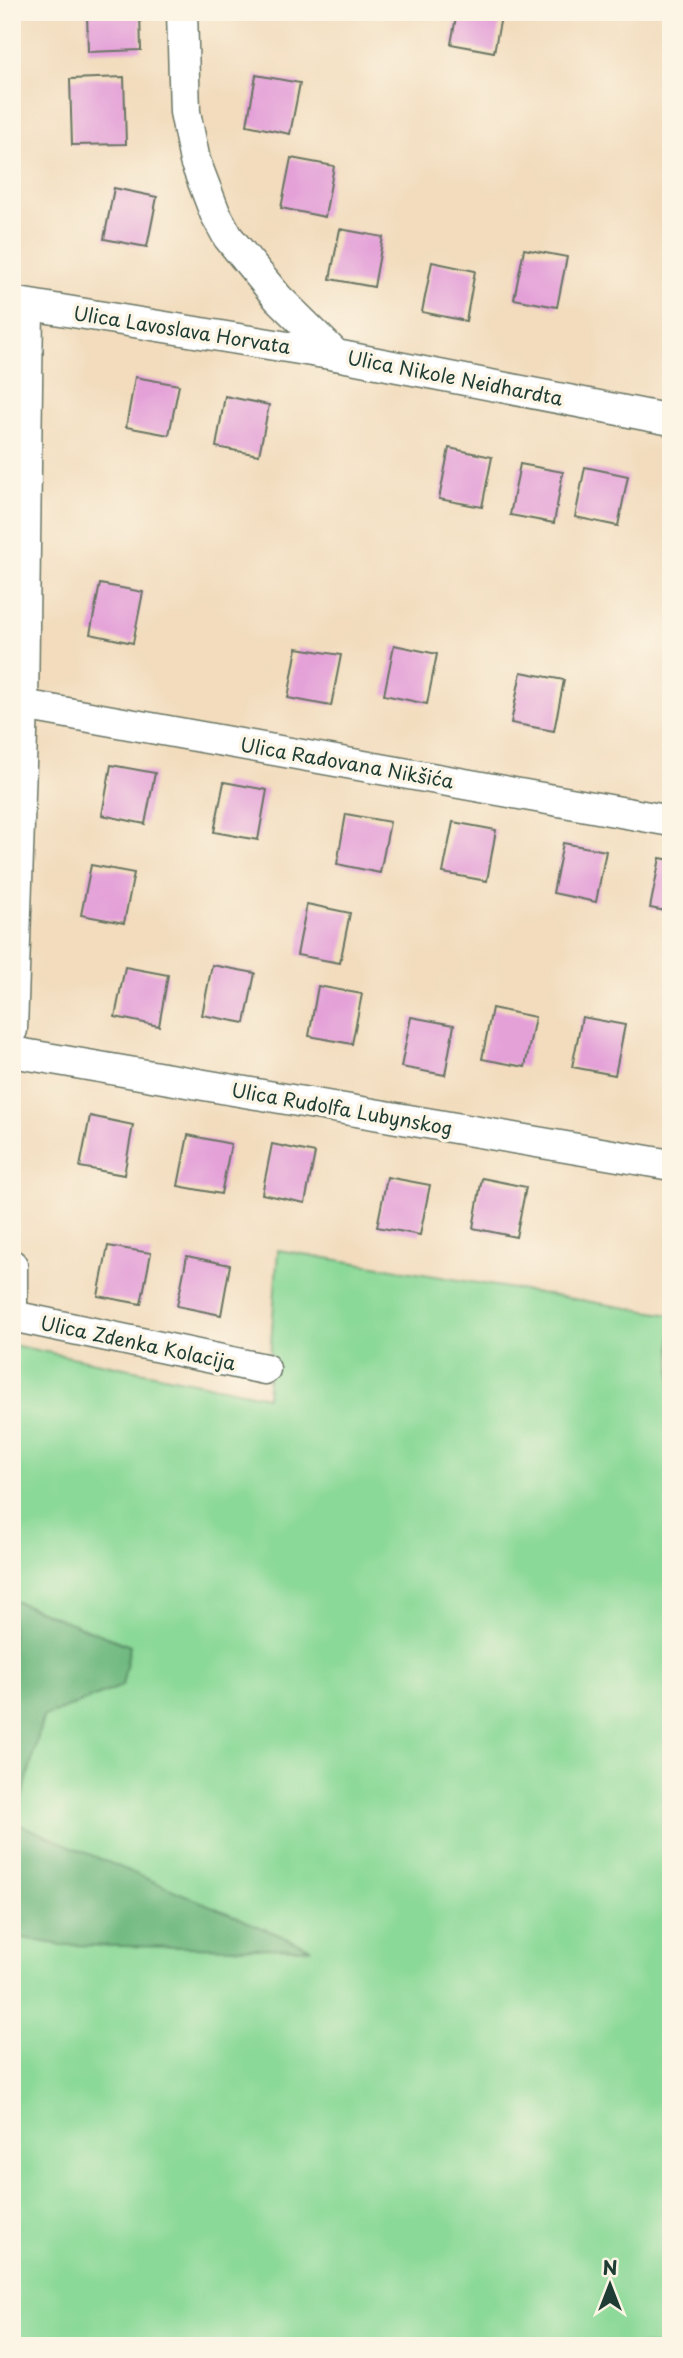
<svg xmlns="http://www.w3.org/2000/svg" width="683" height="2358" font-family="'Playpen Sans',sans-serif">
	<rect width="100%" height="100%" fill="#fcf5e5"/>
	<filter id="ink" filterUnits="userSpaceOnUse"><feTurbulence type="fractalNoise" baseFrequency=".0143" numOctaves="2"/><feDisplacementMap in="SourceGraphic" scale="14" xChannelSelector="R" yChannelSelector="G"/><feConvolveMatrix kernelMatrix="1 2 1 2 8 2 1 2 1" color-interpolation-filters="sRGB"/></filter>
	<filter id="wash" filterUnits="userSpaceOnUse"><feTurbulence type="fractalNoise" baseFrequency=".00686" numOctaves="4" result="noise"/><feDisplacementMap in="SourceGraphic" scale="28" xChannelSelector="R" yChannelSelector="G"/><feGaussianBlur stdDeviation="1.57" result="paint"/><feColorMatrix in="noise" values="0 0 0 0 0 0 0 0 0 0 0 0 0 0 0 0 0 1.4 0 .05"/><feComposite in="paint" operator="in"/></filter>
	<g filter="url(#wash)">
		<rect width="100%" height="100%" fill="#f2dcbd"/>
		<polygon fill="#8bd998" stroke="#558b66" stroke-width="2" points="278,1250 671,1315 671,2346 12,2346 12,1345 267,1397"/>
		<polygon fill="#70b980" stroke="#487b5a" stroke-width="2" points="12,1600 130,1646 122,1686 43,1717 16,1823 312,1949 61,1945 12,1936"/>
		<g id="blocks">
			<g fill="#e4a1d8">
				<polygon points="87,12 140,12 141,50 88,52"/>
				<polygon points="457,12 502,12 494,52 451,44"/>
				<polygon points="256,75 300,83 290,134 247,125"/>
				<polygon points="124,77 126,144 72,145 70,79"/>
				<polygon points="291,158 334,166 325,217 281,208"/>
				<polygon points="114,188 157,197 147,247 104,239"/>
				<polygon points="340,229 383,237 374,287 330,279"/>
				<polygon points="524,249 567,257 557,307 514,299"/>
				<polygon points="432,262 475,271 466,321 422,312"/>
				<polygon points="135,377 179,385 169,435 126,427"/>
				<polygon points="225,396 269,405 259,455 216,447"/>
				<polygon points="449,448 492,457 482,507 439,499"/>
				<polygon points="520,464 563,472 554,523 510,515"/>
				<polygon points="585,467 628,476 618,526 575,517"/>
				<polygon points="100,584 143,592 133,643 90,634"/>
				<polygon points="394,645 437,654 427,704 384,695"/>
				<polygon points="297,648 341,655 331,706 288,698"/>
				<polygon points="521,672 564,680 554,731 511,723"/>
				<polygon points="111,765 155,773 145,824 102,815"/>
				<polygon points="224,782 267,790 258,840 214,832"/>
				<polygon points="346,814 390,822 380,873 337,864"/>
				<polygon points="453,822 496,830 487,881 443,873"/>
				<polygon points="563,843 606,851 596,902 553,893"/>
				<polygon points="660,858 671,860 671,912 650,908"/>
				<polygon points="91,865 134,873 124,923 81,915"/>
				<polygon points="307,904 350,913 340,963 297,955"/>
				<polygon points="212,965 255,973 245,1023 202,1015"/>
				<polygon points="125,967 168,975 159,1026 115,1017"/>
				<polygon points="318,986 362,994 352,1044 309,1036"/>
				<polygon points="492,1008 535,1017 525,1067 482,1059"/>
				<polygon points="411,1017 454,1025 445,1075 401,1067"/>
				<polygon points="582,1017 625,1025 615,1075 572,1067"/>
				<polygon points="90,1116 133,1125 124,1175 80,1167"/>
				<polygon points="188,1135 231,1144 221,1194 178,1186"/>
				<polygon points="272,1144 315,1153 305,1203 262,1194"/>
				<polygon points="387,1177 430,1185 420,1235 377,1227"/>
				<polygon points="482,1178 526,1187 516,1237 473,1228"/>
				<polygon points="108,1246 151,1253 141,1304 98,1296"/>
				<polygon points="187,1256 230,1265 221,1315 177,1306"/>
			</g>
		</g>
	</g>
	<g filter="url(#ink)">
		<use href="#blocks" fill-opacity="0" stroke="#697564" stroke-width="2"/>
		<g fill="none" stroke-linecap="round" stroke-linejoin="round">
			<defs>
				<g id="minor">
					<polyline points="182,12 185,112 195,161 215,213 228,237 278,298 336,355 671,420"/>
					<polyline points="12,302 336,355"/>
					<polyline points="23,705 671,821"/>
					<polyline points="12,1030 23,705 28,306"/>
					<polyline points="12,1052 671,1165"/>
					<polyline points="12,1265 12,1316"/>
					<polyline points="12,1316 265,1369"/>
				</g>
			</defs>
			<use href="#minor" stroke="#697564" stroke-width="33"/>
			<use href="#minor" stroke="#fff" stroke-width="30"/>
		</g>
	</g>
	<g text-anchor="middle" stroke-width="7" stroke-linejoin="round" paint-order="stroke">
		<g font-size="19" fill="#1f3d34" stroke="#fcf5e5">
			<text transform="translate(182 330) rotate(9)" y="7">Ulica Lavoslava Horvata</text>
			<text transform="translate(455 378) rotate(11)" y="7">Ulica Nikole Neidhardta</text>
			<text transform="translate(347 763) rotate(10)" y="7">Ulica Radovana Nikšića</text>
			<text transform="translate(342 1109) rotate(10)" y="7">Ulica Rudolfa Lubynskog</text>
			<text transform="translate(138 1343) rotate(12)" y="7">Ulica Zdenka Kolacija</text>
		</g>
	</g>
	<rect width="683" height="2358" fill="none" stroke="#fcf5e5" stroke-width="42"/>
	<g transform="translate(610 2285)" stroke="#fcf5e5" stroke-width="5" paint-order="stroke">
	<path d="M0-5L12 26L0 18L-12 26Z" fill="#1f3d34"/>
	<text y="-10" font-size="19" font-weight="bold" text-anchor="middle" fill="#1f3d34">N</text>
	</g>
</svg>
